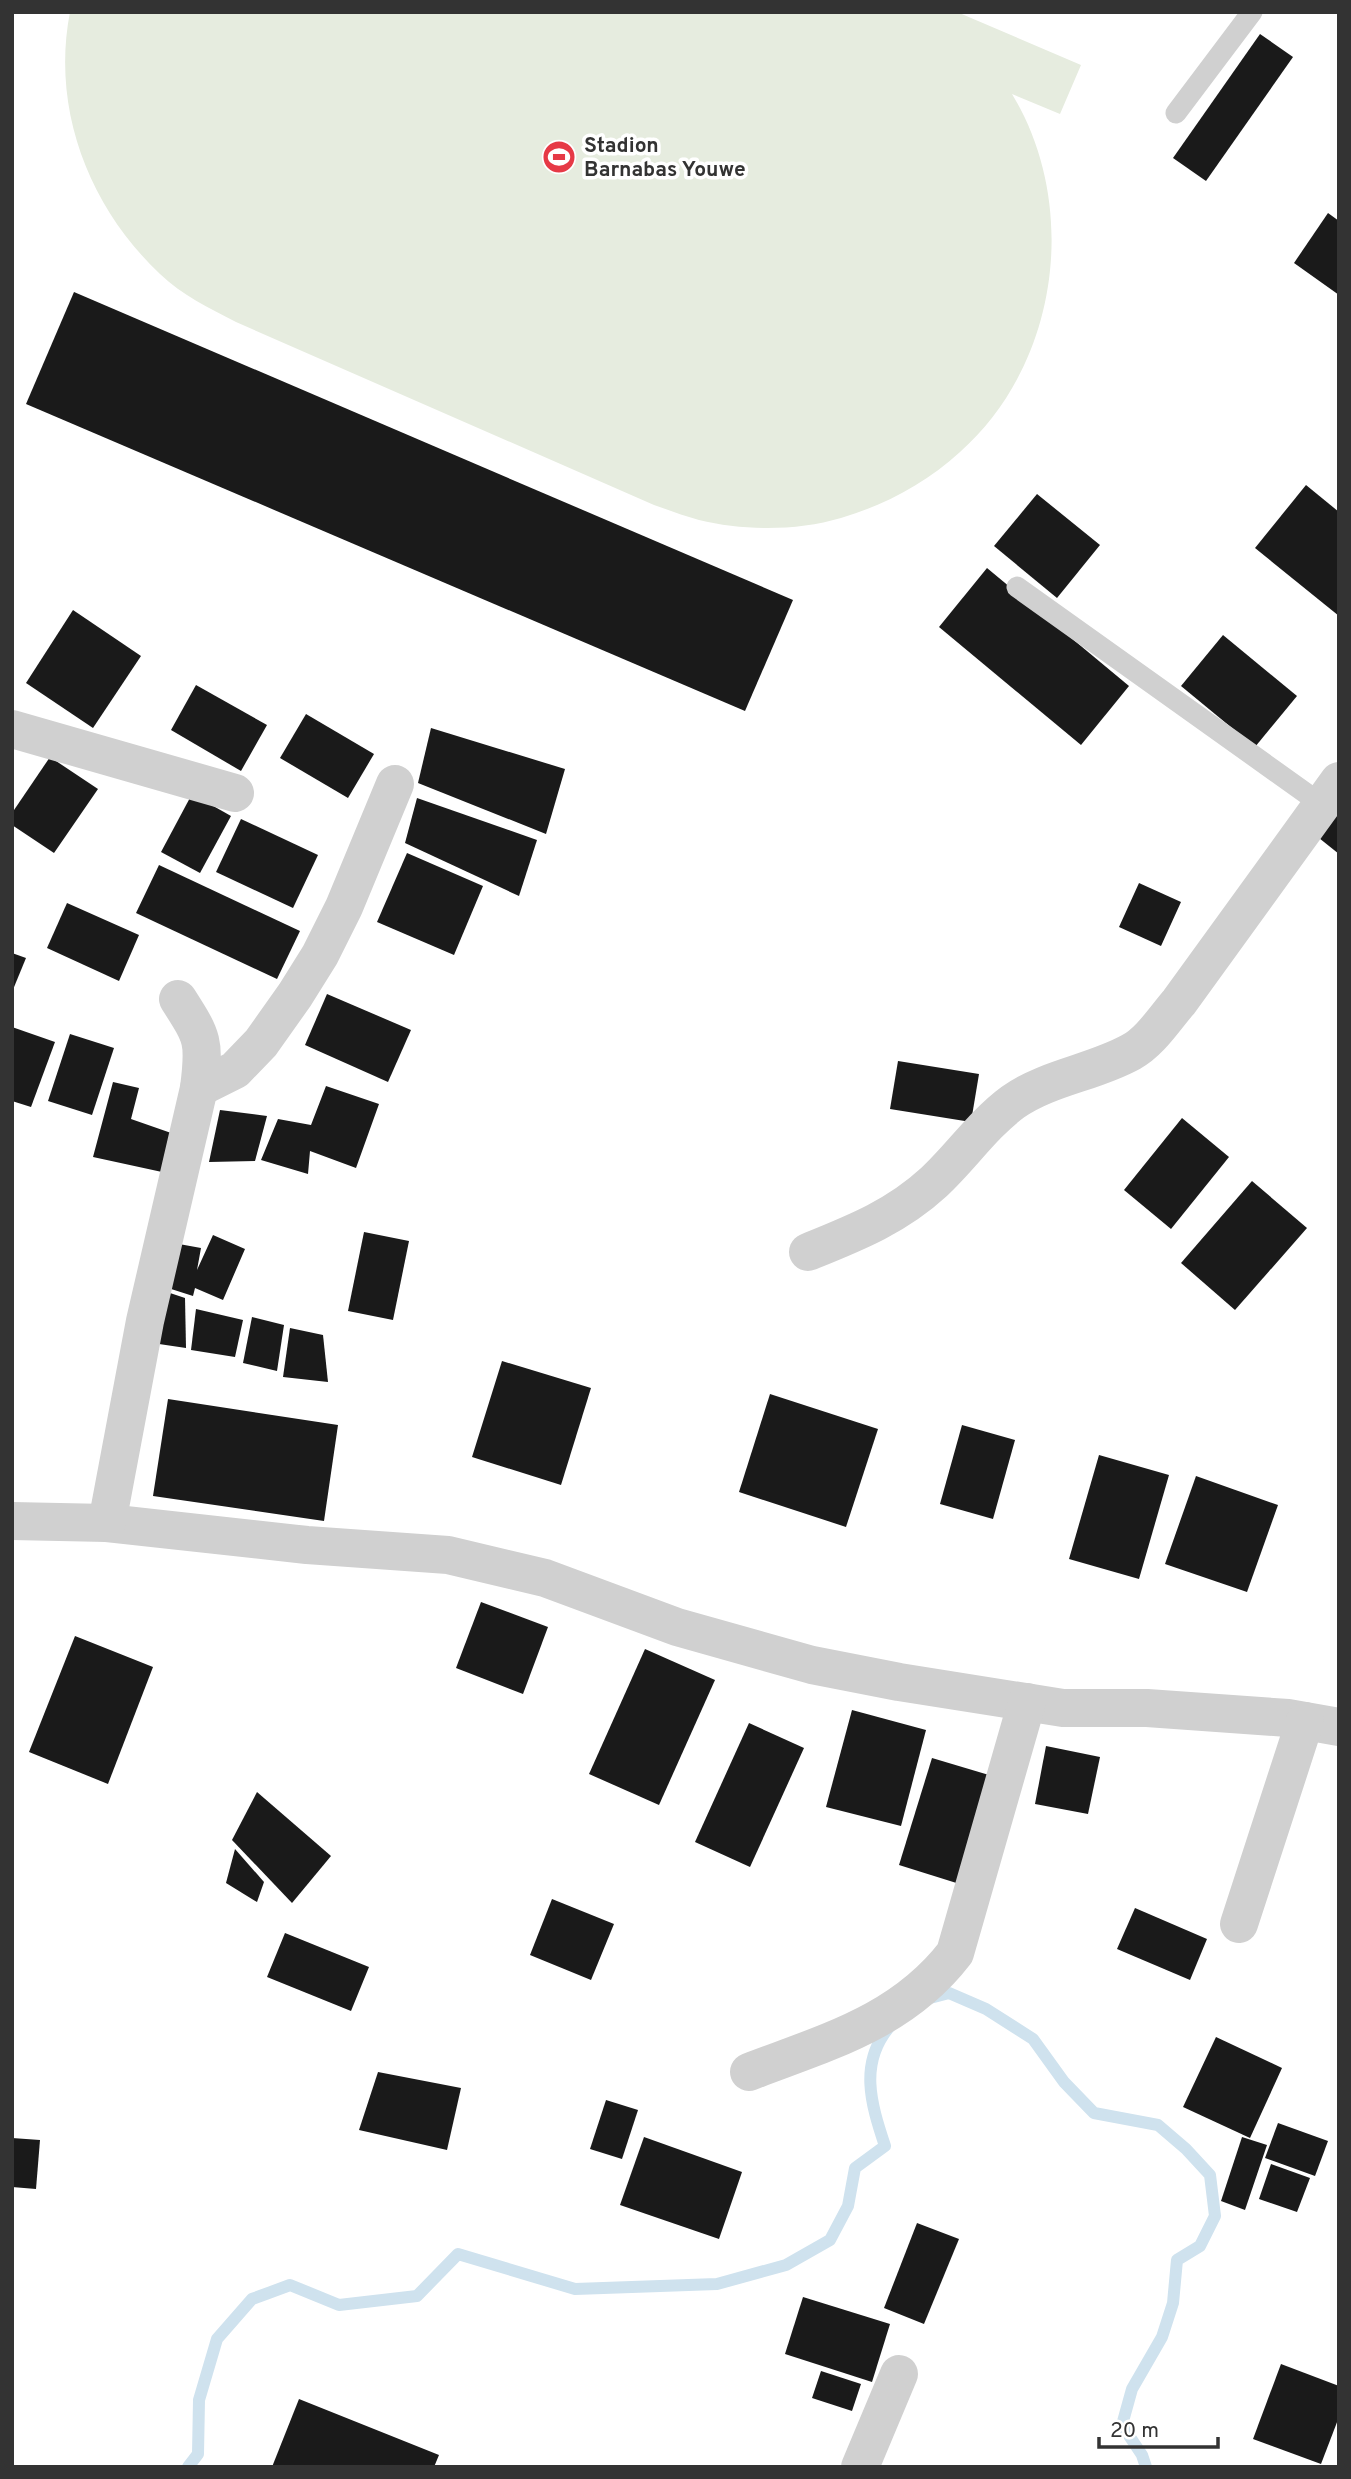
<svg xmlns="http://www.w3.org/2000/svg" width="1351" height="2479" font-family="Overpass,sans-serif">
	<rect width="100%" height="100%" fill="#fff"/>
	<path fill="#e6ecdf" d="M70 12H957L1081 65 1060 114 1012 94C1080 206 1059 364 960 452 926 483 885 505 841 518 797 531 744 531 699 520 684 516 669 510 654 505L236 322C209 308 182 295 160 274 89 207 51 109 70 12Z"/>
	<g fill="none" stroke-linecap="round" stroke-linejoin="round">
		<g stroke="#cfe2ee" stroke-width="12">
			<polyline points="930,1998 949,1993 986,2009 1033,2039 1064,2082 1094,2113 1158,2125 1186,2149 1210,2175 1215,2216 1200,2246 1177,2260 1173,2303 1162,2337 1132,2389 1122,2425 1142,2455 1146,2467"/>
			<path d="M188 2467 198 2454 199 2400 217 2339 252 2299 290 2285 339 2305 417 2296 458 2254 575 2289 717 2284 786 2265 830 2240 848 2206 855 2168 885 2146C871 2104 858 2062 891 2025"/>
		</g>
	</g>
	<g fill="#1a1a1a">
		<polygon points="1260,34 1293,57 1206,181 1173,158"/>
		<polygon points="1328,213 1339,221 1339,295 1294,263"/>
		<polygon points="74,292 793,600 745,711 26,404"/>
		<polygon points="1306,485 1339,512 1339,616 1255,548"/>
		<polygon points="1037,494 1100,545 1057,598 994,546"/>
		<polygon points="987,568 1129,686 1081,745 939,627"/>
		<polygon points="73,610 141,656 93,728 26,683"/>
		<polygon points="1223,635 1297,696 1255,747 1181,686"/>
		<polygon points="196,685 267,725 241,771 171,730"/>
		<polygon points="306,714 374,754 348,798 280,758"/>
		<polygon points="431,728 565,769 546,834 418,783"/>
		<polygon points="50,757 98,789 54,853 12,825 12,813"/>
		<polygon points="192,794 231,816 200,873 161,852"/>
		<polygon points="1339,794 1339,854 1309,830"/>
		<polygon points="417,798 537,840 519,896 405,843"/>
		<polygon points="241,819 318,855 293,908 216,872"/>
		<polygon points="407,853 483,886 454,955 377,922"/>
		<polygon points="159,865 300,931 277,979 136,913"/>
		<polygon points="1139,883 1181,902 1161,946 1119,927"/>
		<polygon points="67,903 139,935 119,981 47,948"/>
		<polygon points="12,953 26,958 12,992"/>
		<polygon points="327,994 411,1030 388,1082 305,1045"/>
		<polygon points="12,1027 55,1042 31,1107 12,1101"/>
		<polygon points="70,1034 114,1048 92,1115 48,1101"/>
		<polygon points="898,1061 979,1074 971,1122 890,1109"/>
		<polygon points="113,1082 139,1088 131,1119 174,1134 162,1172 93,1157"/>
		<polygon points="326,1086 379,1104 356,1168 310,1151 308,1174 261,1160 278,1119 311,1125"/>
		<polygon points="220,1110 267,1116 255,1161 209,1162"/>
		<polygon points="1182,1118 1229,1157 1171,1229 1124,1190"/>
		<polygon points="1252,1181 1307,1228 1235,1310 1181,1263"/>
		<polygon points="364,1232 409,1241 393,1320 348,1311"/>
		<polygon points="213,1235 245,1249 223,1300 195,1288 193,1296 168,1288 179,1244 201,1248 197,1270"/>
		<polygon points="167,1292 185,1298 186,1348 159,1344"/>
		<polygon points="196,1309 243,1320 235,1357 191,1350"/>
		<polygon points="252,1317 284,1325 277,1371 243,1363"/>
		<polygon points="290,1328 323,1335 328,1382 283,1377"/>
		<polygon points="502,1361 591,1388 561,1485 472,1457"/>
		<polygon points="770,1394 878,1429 846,1527 739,1492"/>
		<polygon points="168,1399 338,1425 324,1521 153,1496"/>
		<polygon points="962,1425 1015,1440 993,1519 940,1504"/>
		<polygon points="1099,1455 1169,1475 1139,1579 1069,1559"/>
		<polygon points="1196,1476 1278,1505 1247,1592 1165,1564"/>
		<polygon points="481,1602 548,1627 523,1694 456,1668"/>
		<polygon points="75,1636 153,1667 108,1784 29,1752"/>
		<polygon points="645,1649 715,1680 659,1805 589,1774"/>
		<polygon points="852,1710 926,1730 901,1826 826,1807"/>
		<polygon points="749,1723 804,1748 750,1867 695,1842"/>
		<polygon points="1046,1746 1100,1757 1088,1814 1035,1804"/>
		<polygon points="932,1758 999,1778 966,1886 899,1865"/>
		<polygon points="257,1792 331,1856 292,1903 232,1840"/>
		<polygon points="235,1849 264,1882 257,1902 226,1883"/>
		<polygon points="552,1899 614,1924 591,1980 530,1955"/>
		<polygon points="1135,1908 1207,1939 1190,1980 1117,1949"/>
		<polygon points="285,1933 369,1967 351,2011 267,1977"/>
		<polygon points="1216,2037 1282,2068 1250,2138 1183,2107"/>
		<polygon points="378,2072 461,2088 447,2150 359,2130"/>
		<polygon points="606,2100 638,2110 622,2159 590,2149"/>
		<polygon points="1278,2123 1328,2141 1315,2176 1265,2158"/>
		<polygon points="644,2137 742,2172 719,2239 620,2205"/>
		<polygon points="1242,2137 1267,2145 1245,2210 1221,2201"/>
		<polygon points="12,2138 40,2140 36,2189 12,2187"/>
		<polygon points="1271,2164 1310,2178 1297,2212 1259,2199"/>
		<polygon points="917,2223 959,2239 924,2324 884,2308"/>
		<polygon points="803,2297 890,2324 872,2382 785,2354"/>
		<polygon points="1281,2364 1339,2386 1339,2417 1321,2464 1253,2439"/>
		<polygon points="821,2371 861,2384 852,2411 812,2398"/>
		<polygon points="299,2399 439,2455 434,2467 272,2467"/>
	</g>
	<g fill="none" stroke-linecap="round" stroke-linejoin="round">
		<g stroke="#d0d0d0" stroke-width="21">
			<polyline points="1176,113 1252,12"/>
			<polyline points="1017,587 1321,804"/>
		</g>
		<g stroke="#d0d0d0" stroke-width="38">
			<polyline points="12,729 235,793"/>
			<polyline points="199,1088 235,1070 261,1043 295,995 320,955 344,907 395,784"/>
			<path d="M808 1252C855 1233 896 1217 934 1182 961 1157 983 1124 1013 1102 1049 1077 1093 1073 1131 1052 1150 1042 1165 1018 1179 1002L1339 781"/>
			<polyline points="12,1521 107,1523 307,1545 448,1555 545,1578 677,1627 812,1665 899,1682 1063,1708 1147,1708 1288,1718 1339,1727"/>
			<path d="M107 1523 145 1321 199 1088C205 1041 203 1038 178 999"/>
			<polyline points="1239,1924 1305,1721"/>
			<path d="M749 2072C827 2042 902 2022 955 1953L1027 1702"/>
			<polyline points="860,2467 899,2374"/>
		</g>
	</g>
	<defs>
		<symbol id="stadium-disc" viewBox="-11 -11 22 22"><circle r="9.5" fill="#e63946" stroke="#fff"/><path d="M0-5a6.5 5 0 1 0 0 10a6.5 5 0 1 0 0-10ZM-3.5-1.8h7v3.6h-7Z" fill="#fff"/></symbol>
	</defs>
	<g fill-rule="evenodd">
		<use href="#stadium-disc" x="540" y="138" width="38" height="38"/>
	</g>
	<g text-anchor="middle" stroke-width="7" stroke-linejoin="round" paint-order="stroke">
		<g font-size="21" font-weight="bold" fill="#333" stroke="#fff" text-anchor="start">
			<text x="584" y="152">Stadion<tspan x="584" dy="24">Barnabas Youwe</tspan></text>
		</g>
	</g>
	<rect width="1351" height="2479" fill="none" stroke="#333333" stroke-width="28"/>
	<path d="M1099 2437v10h119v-10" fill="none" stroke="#333333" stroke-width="3.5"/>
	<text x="1110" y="2437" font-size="21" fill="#333333" stroke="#ffffff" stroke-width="5" paint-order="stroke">20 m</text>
</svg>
